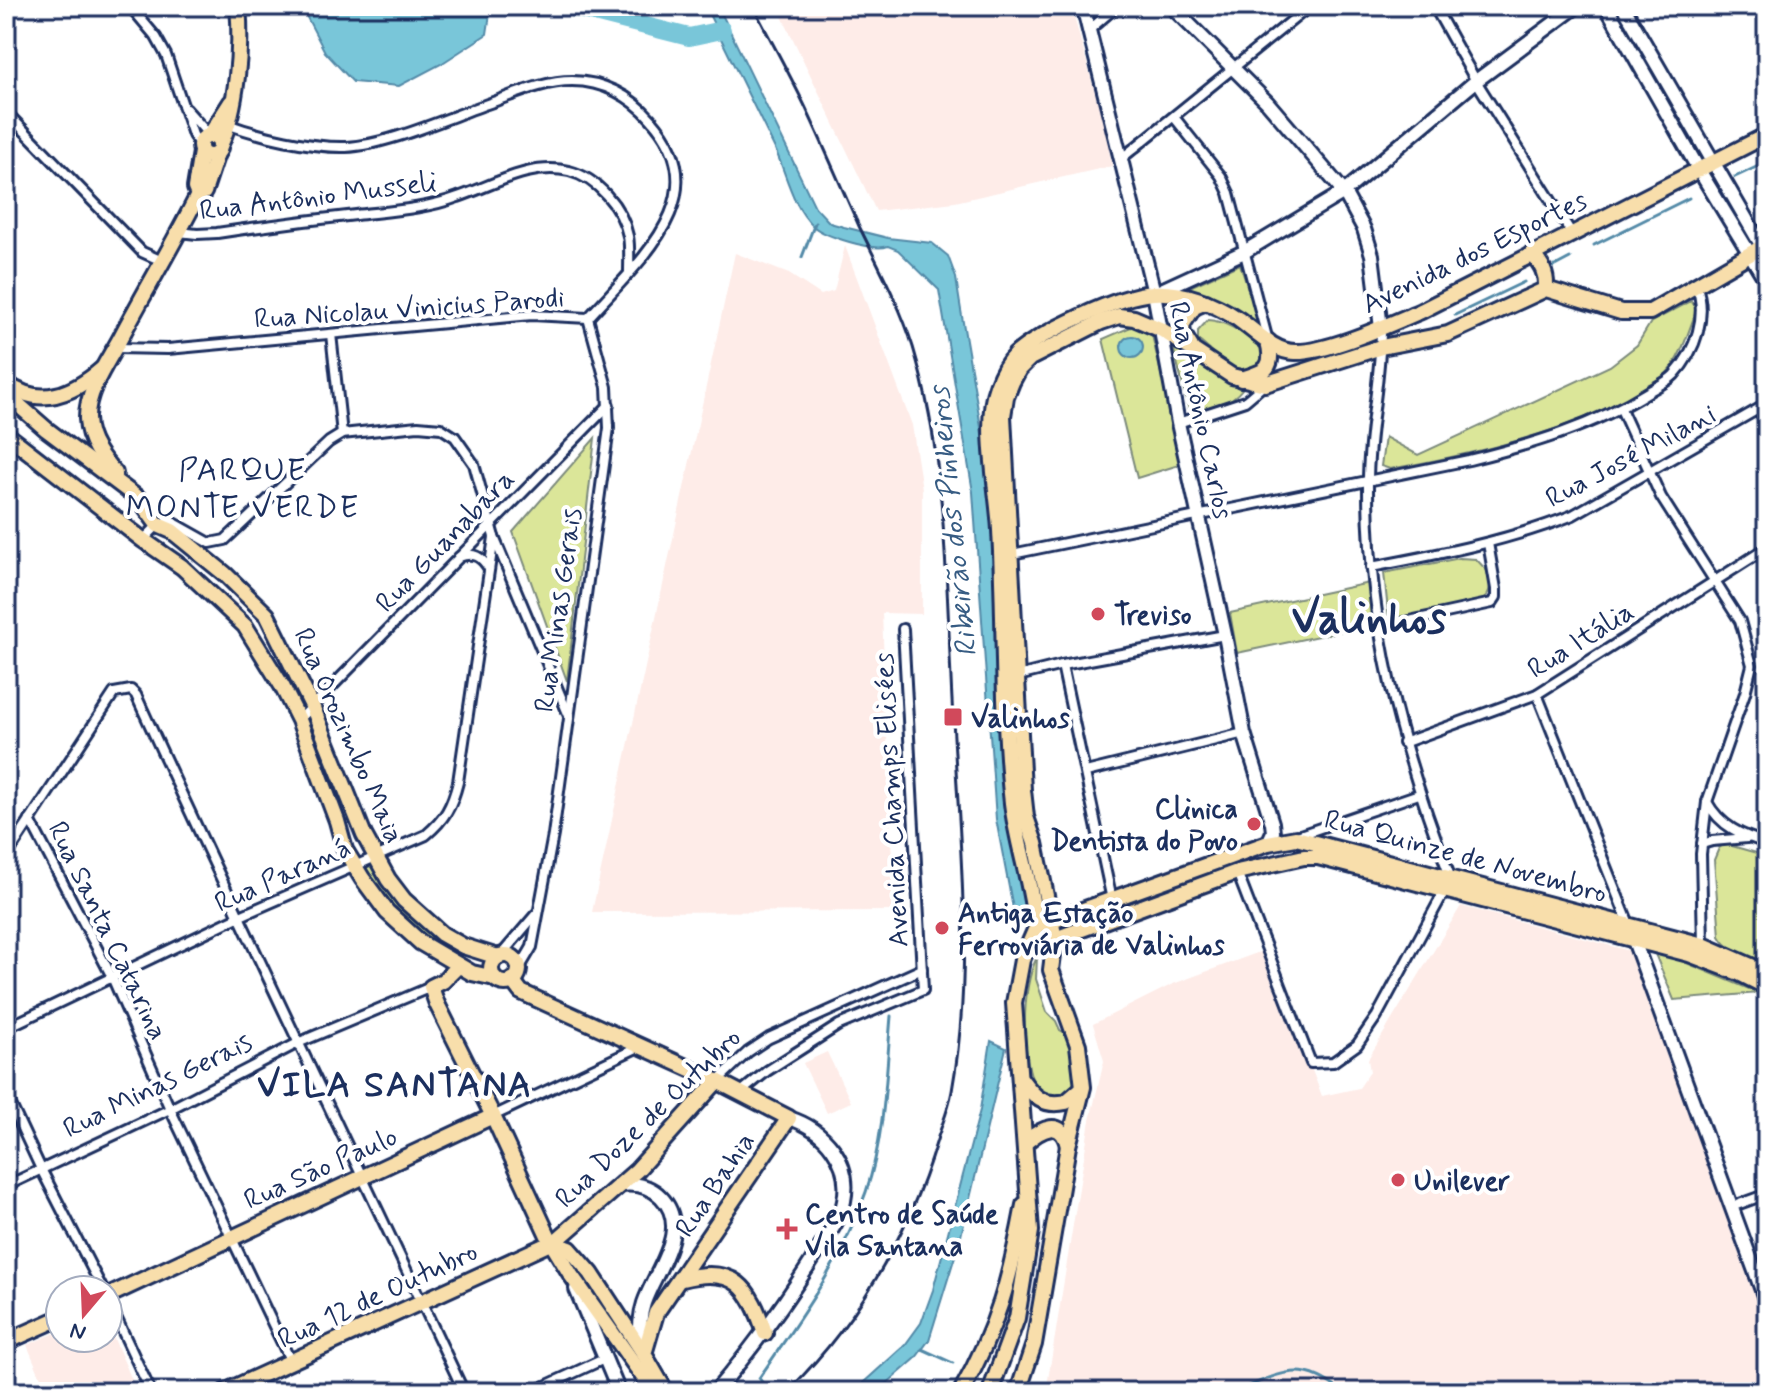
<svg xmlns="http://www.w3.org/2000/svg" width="1773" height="1398" font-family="Mynerve,sans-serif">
	<rect width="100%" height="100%" fill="#fff"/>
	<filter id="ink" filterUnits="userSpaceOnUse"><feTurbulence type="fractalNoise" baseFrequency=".0125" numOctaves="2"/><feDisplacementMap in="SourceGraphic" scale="16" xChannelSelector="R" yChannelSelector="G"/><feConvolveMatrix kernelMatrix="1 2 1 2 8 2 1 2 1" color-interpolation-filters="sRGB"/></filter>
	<g filter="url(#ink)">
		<g fill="#feece8">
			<polygon points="777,6 1071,6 1107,135 1112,166 955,202 876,211"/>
			<polygon points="845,246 912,425 922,489 922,614 882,613 894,911 592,912 735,253 789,274 821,295 834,291"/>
			<polygon points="1461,906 1634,952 1767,1326 1767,1380 1746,1389 1744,1392 1046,1392 1090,1120 1104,1061 1093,1024 1173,984 1265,950 1322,1096 1359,1088 1370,1072 1368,1059"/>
			<polygon points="827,1052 851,1102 827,1113 803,1063"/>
			<polygon points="108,1325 133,1382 111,1392 47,1392 27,1345 60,1331 60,1338 108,1338"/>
		</g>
		<g fill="#dbe699" stroke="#7b8a7c" stroke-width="2">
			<polygon points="1240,264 1259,323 1207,295 1185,289"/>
			<path d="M1691 301 1697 309C1688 332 1682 357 1665 375 1649 392 1623 402 1602 411 1534 440 1463 456 1390 469L1381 466 1385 437 1418 455 1610 366 1637 345 1651 322Z"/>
			<path d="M1208 320C1229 321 1246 336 1263 348V360C1237 383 1219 357 1198 340V331Z"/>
			<polygon points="1133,326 1152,335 1182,464 1137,478 1103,339"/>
			<path d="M1179 348 1243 388C1232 402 1207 416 1189 410L1174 350Z"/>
			<polygon points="595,438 567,681 513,532"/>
			<path d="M1460 558 1476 559 1492 576C1490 589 1489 597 1478 605L1389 621 1384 573Z"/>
			<polygon points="1369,583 1371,625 1237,653 1230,613"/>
			<path d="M1725 844 1767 856V966C1751 958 1728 952 1720 936L1714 860 1719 848Z"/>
			<polygon points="367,866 371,866 397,904 453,947 451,949 454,952 450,955 411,927 390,907 363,871"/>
			<polygon points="1653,949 1759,993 1674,1000"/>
			<path d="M1037 957 1036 979 1047 1012 1056 1021 1060 1030 1067 1034 1075 1053 1077 1075 1075 1083 1065 1096 1049 1098 1036 1090C1021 1056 1021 990 1037 957Z"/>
		</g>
		<g fill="#79c6d9" stroke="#538aa8" stroke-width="2">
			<polygon points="301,6 489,6 491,7 487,34 441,64 399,86 353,82 325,52"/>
			<path d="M705 6H718L815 207 830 223 844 227 888 238 932 243 948 256 956 278C969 368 990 458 996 549 1003 672 997 798 1030 917L1015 919 996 819 973 492 939 290 898 250 888 246C874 252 824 236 813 226 793 208 786 173 775 149 752 101 728 54 705 6Z"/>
			<circle cx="1132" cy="347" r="11"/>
			<polygon points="991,1041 1006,1048 960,1240 929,1340 915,1359 877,1392 853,1392 905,1345 921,1323 933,1290 980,1110"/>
		</g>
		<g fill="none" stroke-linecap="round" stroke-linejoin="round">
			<g stroke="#538aa8" stroke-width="3">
				<polyline points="1735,177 1767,162"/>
				<polyline points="1594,245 1689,198"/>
				<polyline points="802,257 815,223"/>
				<polyline points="1553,267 1570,258"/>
				<polyline points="1455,315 1524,282"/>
				<polyline points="922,1349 953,1363"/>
				<path d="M769 1392 759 1378C800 1319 842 1261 866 1192 885 1136 886 1074 891 1016"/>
				<path d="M1234 1392C1279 1375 1300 1357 1342 1392"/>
			</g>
			<polyline stroke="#79c6d9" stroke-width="18" points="567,6 689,37 722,30"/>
			<defs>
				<g id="street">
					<polyline points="130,6 156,37 166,55 193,135 199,144"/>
					<polyline points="1434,6 1476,81 1572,234"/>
					<polyline points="1088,31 1117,6"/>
					<polyline points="186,109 209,135"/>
					<polyline points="6,112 142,252 162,261"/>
					<polyline points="1174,117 1221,176 1229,193 1268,341"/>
					<polyline points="1122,158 1310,6"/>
					<path d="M179 232 197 234 217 233C263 226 309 220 356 215 390 211 426 209 458 197 494 185 530 162 569 171 597 178 622 207 628 236 630 247 629 261 629 272"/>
					<polyline points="331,334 342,434"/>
					<path d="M115 348 168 349 532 315 588 318C638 262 720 196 651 119 631 96 603 81 572 81 544 81 516 94 490 103 449 117 388 145 346 147 311 148 259 136 227 124"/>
					<polyline points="1621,409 1661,497 1740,621 1752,665 1745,693 1707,802 1701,854 1703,945"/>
					<polyline points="1178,423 1245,401 1265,384"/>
					<polyline points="143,540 158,525 169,520 210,543 225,540 329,442 342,434 418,426 441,428 455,437 474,464 494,537 569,716"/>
					<path d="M1012 554 1469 460C1530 445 1594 426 1648 392 1656 387 1667 382 1674 375 1696 351 1708 315 1696 284"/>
					<path d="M459 557C474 551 482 557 489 569"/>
					<path d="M1371 567C1440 554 1508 541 1573 515L1767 404"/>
					<polyline points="1377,628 1492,603 1496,597 1496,589 1488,543"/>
					<polyline points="1062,665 1112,900 1118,916"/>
					<polyline points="1014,677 1062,665 1225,635"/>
					<polyline points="1537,694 1629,924"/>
					<polyline points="299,720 609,405"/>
					<polyline points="1403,743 1537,694 1767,548"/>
					<polyline points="1086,772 1244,733"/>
					<path d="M1707 802C1720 826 1742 836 1767 843"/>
					<polyline points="30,820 112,977 170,1109 291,1362"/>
					<polyline points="1294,837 1419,794"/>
					<polyline points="1702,844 1712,841 1747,838"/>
					<path d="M6 857 114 693 131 690 136 695C243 929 355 1160 464 1392"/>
					<path d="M1237 872 1311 1063 1333 1062 1357 1045 1377 1016 1451 879C1400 746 1367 624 1368 481 1368 430 1381 379 1381 328"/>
					<polyline points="501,955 536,914"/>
					<polyline points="519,969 532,947 553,835 609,428 607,387 588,318"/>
					<path d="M6 1028 238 917 426 835C445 819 452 806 458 782L494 537"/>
					<polyline points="717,1081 748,1052 769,1038 922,969"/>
					<polyline points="741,1092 767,1071 839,1025 923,990 903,629"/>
					<polyline points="6,1094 41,1169 103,1290"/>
					<polyline points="493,1116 641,1046"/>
					<polyline points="6,1186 170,1109 300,1042 431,987"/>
					<polyline points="1731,1207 1767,1194"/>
					<polyline points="108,1300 151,1392"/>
					<polyline points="532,1392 604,1359"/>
				</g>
				<g id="secondary">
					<polyline points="1083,6 1154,293 1178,423 1225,635 1244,733 1272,823 1273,832 1268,843"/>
					<polyline points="1171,6 1267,102 1344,192 1364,229 1372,255 1381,328"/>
					<polyline points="1606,6 1699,170 1767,282"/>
					<polyline points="1623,6 1767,255"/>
					<polyline points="1155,293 1244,252 1344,192 1476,81 1577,6"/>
					<polyline points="1632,935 1767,1304"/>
					<path d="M620 1185C635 1183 650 1186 661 1197 692 1229 655 1270 644 1303 639 1318 640 1331 640 1346"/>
					<polyline points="576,1289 619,1392"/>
					<path d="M715 1392C754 1347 784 1305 816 1254 826 1238 841 1219 844 1201 852 1161 824 1129 789 1118"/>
				</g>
				<g id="primary">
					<polyline points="210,135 231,102"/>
					<circle cx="210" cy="146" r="10"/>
					<path d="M220 146C237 108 242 47 238 6"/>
					<polyline points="198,195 195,188 201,152"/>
					<path d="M1532 253C1542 266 1547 273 1546 289"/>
					<polyline points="1191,347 1183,334 1182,325 1194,307 1206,302"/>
					<path d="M1241 379C1266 372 1275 369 1268 341"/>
					<path d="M6 383C40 409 73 394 102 369"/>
					<polyline points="6,394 46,429 139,499 158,525 172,531 225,574 267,615 313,708 364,835 388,879 404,900 442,934 463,946 498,957"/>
					<polyline points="6,434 143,540 182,567 245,626 282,686 299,720 337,821 345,850 362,878 387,912 421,943 472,973 495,978"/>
					<path d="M115 473C101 458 88 441 87 419 86 390 109 360 122 335 147 288 174 243 198 195L204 192 217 153"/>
					<polyline points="1044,924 1268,843 1296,838 1703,945 1767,973"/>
					<path d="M1036 928C1032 885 1017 845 1012 803 1002 713 1005 621 1000 530 998 491 983 422 997 386 1001 375 1007 363 1015 355 1039 333 1120 295 1153 293 1182 291 1214 303 1238 319 1255 331 1274 352 1295 352 1327 353 1390 324 1421 311L1767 135"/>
					<polyline points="1055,939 1237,872 1304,857 1318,857 1689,954 1739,973 1767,987"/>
					<circle cx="505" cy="969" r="14"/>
					<polyline points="458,966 443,981 431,987 437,1004 493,1116 551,1242 571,1275 654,1392"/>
					<polyline points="512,980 521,992 717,1081 789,1118 656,1313 644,1354 666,1392"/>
					<path d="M1021 1079C1034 1097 1043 1107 1066 1102L1080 1090"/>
					<path d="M1026 1142C1041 1129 1062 1117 1068 1146"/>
					<polyline points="551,1242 570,1249 591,1273 644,1354"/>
					<path d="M682 1279C735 1265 750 1287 765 1333"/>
					<polyline points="108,1296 493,1116"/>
					<polyline points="6,1342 60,1318"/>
					<polyline points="224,1392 557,1240 637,1170 717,1081"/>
					<path d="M961 1392C998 1326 1010 1279 1024 1205"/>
					<polyline points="990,1392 1017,1318 1031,1231 1014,1003 1022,960 1036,928"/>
					<polyline points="1018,1392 1034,1344 1068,1146 1083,1087 1078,1045 1051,970 1055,939 1035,843 1026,817 1023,790 1003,416 1006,397 1012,382 1019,369 1030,358 1101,322 1119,316 1134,318 1162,330 1232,376 1265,384 1381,347 1448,334 1546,289 1621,312 1650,312 1767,244"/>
				</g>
			</defs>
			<use href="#street" stroke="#1b2f5e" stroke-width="14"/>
			<use href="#secondary" stroke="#1b2f5e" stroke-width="18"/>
			<use href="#primary" stroke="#1b2f5e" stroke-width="20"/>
			<use href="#street" stroke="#fff" stroke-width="8"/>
			<use href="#secondary" stroke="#fff" stroke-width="12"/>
			<use href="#primary" stroke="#f8deab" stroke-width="14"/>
			<path stroke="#1b2f5e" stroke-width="3" d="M753 6C770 39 788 71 804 104 823 144 840 185 859 226 878 265 900 305 913 347 947 460 946 583 952 700 958 829 975 962 952 1091 949 1108 942 1124 937 1140 908 1235 858 1322 787 1392"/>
		</g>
	</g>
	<g fill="#d1495b" stroke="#fff" stroke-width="3">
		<circle cx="1098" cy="614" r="8"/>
		<rect x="943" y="707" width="20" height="20" rx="4"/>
		<circle cx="1254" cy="824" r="8"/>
		<circle cx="942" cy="928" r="8"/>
		<circle cx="1398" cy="1180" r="8"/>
		<path d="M783 1217h8v8h8v8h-8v8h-8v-8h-8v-8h8z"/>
	</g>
	<g text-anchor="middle" stroke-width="8" stroke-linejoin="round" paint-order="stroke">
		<g font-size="28" fill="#1b2f5e" stroke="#fff">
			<text transform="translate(318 195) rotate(-7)" y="10">Rua Antônio Musseli</text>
			<text transform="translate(1474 251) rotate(-26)" y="10">Avenida dos Esportes</text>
			<text transform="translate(409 307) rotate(-4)" y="10">Rua Nicolau Vinicius Parodi</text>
			<text transform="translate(1202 410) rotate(78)" y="10">Rua Antônio Carlos</text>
			<text transform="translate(1630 455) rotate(-28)" y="10">Rua José Milani</text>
			<text transform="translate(444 540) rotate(-46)" y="10">Rua Guanabara</text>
			<text transform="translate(557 610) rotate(-82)" y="10">Rua Minas Gerais</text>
			<text transform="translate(1580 639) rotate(-32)" y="10">Rua Itália</text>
			<text transform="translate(350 735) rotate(66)" y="10">Rua Orozimbo Maia</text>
			<text transform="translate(890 800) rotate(-93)" y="10">Avenida Champs Elisées</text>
			<text transform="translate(1466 855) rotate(15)" y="10">Rua Quinze de Novembro</text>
			<text transform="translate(282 874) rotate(-24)" y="10">Rua Paraná</text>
			<text transform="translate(109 930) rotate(64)" y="10">Rua Santa Catarina</text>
			<text transform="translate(157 1084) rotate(-26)" y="10">Rua Minas Gerais</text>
			<text transform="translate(647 1117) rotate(-44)" y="10">Rua Doze de Outubro</text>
			<text transform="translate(320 1167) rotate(-24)" y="10">Rua São Paulo</text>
			<text transform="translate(714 1184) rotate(-56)" y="10">Rua Bahia</text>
			<text transform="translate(377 1294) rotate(-25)" y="10">Rua 12 de Outubro</text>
		</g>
		<g font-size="28" font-weight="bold" fill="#1b2f5e" stroke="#fff" text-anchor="start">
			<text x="1114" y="624">Treviso</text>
			<text x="971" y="727">Valinhos</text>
			<text x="1238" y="818" text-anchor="end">Clinica<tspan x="1238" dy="32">Dentista do Povo</tspan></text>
			<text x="958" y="922">Antiga Estação<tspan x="958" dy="32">Ferroviária de Valinhos</tspan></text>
			<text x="1414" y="1190">Unilever</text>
			<text x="805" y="1223">Centro de Saúde<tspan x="805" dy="32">Vila Santana</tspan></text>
		</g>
		<g font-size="30" font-style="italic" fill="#375c83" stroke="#fff">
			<text transform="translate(952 522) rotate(-96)" y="10">Ribeirão dos Pinheiros</text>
		</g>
		<g font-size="32" letter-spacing="2" fill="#1b2f5e" stroke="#fff">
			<text x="243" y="480">PARQUE<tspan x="243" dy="37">MONTE VERDE</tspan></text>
		</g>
		<g font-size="36" font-weight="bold" letter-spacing="2" fill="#1b2f5e" stroke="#fff">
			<text x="395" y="1096">VILA SANTANA</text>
		</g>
		<g font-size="44" font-weight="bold" fill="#1b2f5e" stroke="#fff">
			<text x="1369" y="632">Valinhos</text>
		</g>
	</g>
	<rect width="1773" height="1398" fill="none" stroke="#fff" stroke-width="32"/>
	<rect x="16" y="16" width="1741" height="1366" fill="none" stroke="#1b2f5e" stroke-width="3" filter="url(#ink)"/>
	<g transform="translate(84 1314) rotate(199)"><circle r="38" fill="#ffffff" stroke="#a4acbf" stroke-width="2"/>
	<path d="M0-6L14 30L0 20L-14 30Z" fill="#d1495b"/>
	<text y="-12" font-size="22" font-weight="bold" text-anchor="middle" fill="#1b2f5e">N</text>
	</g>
</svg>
